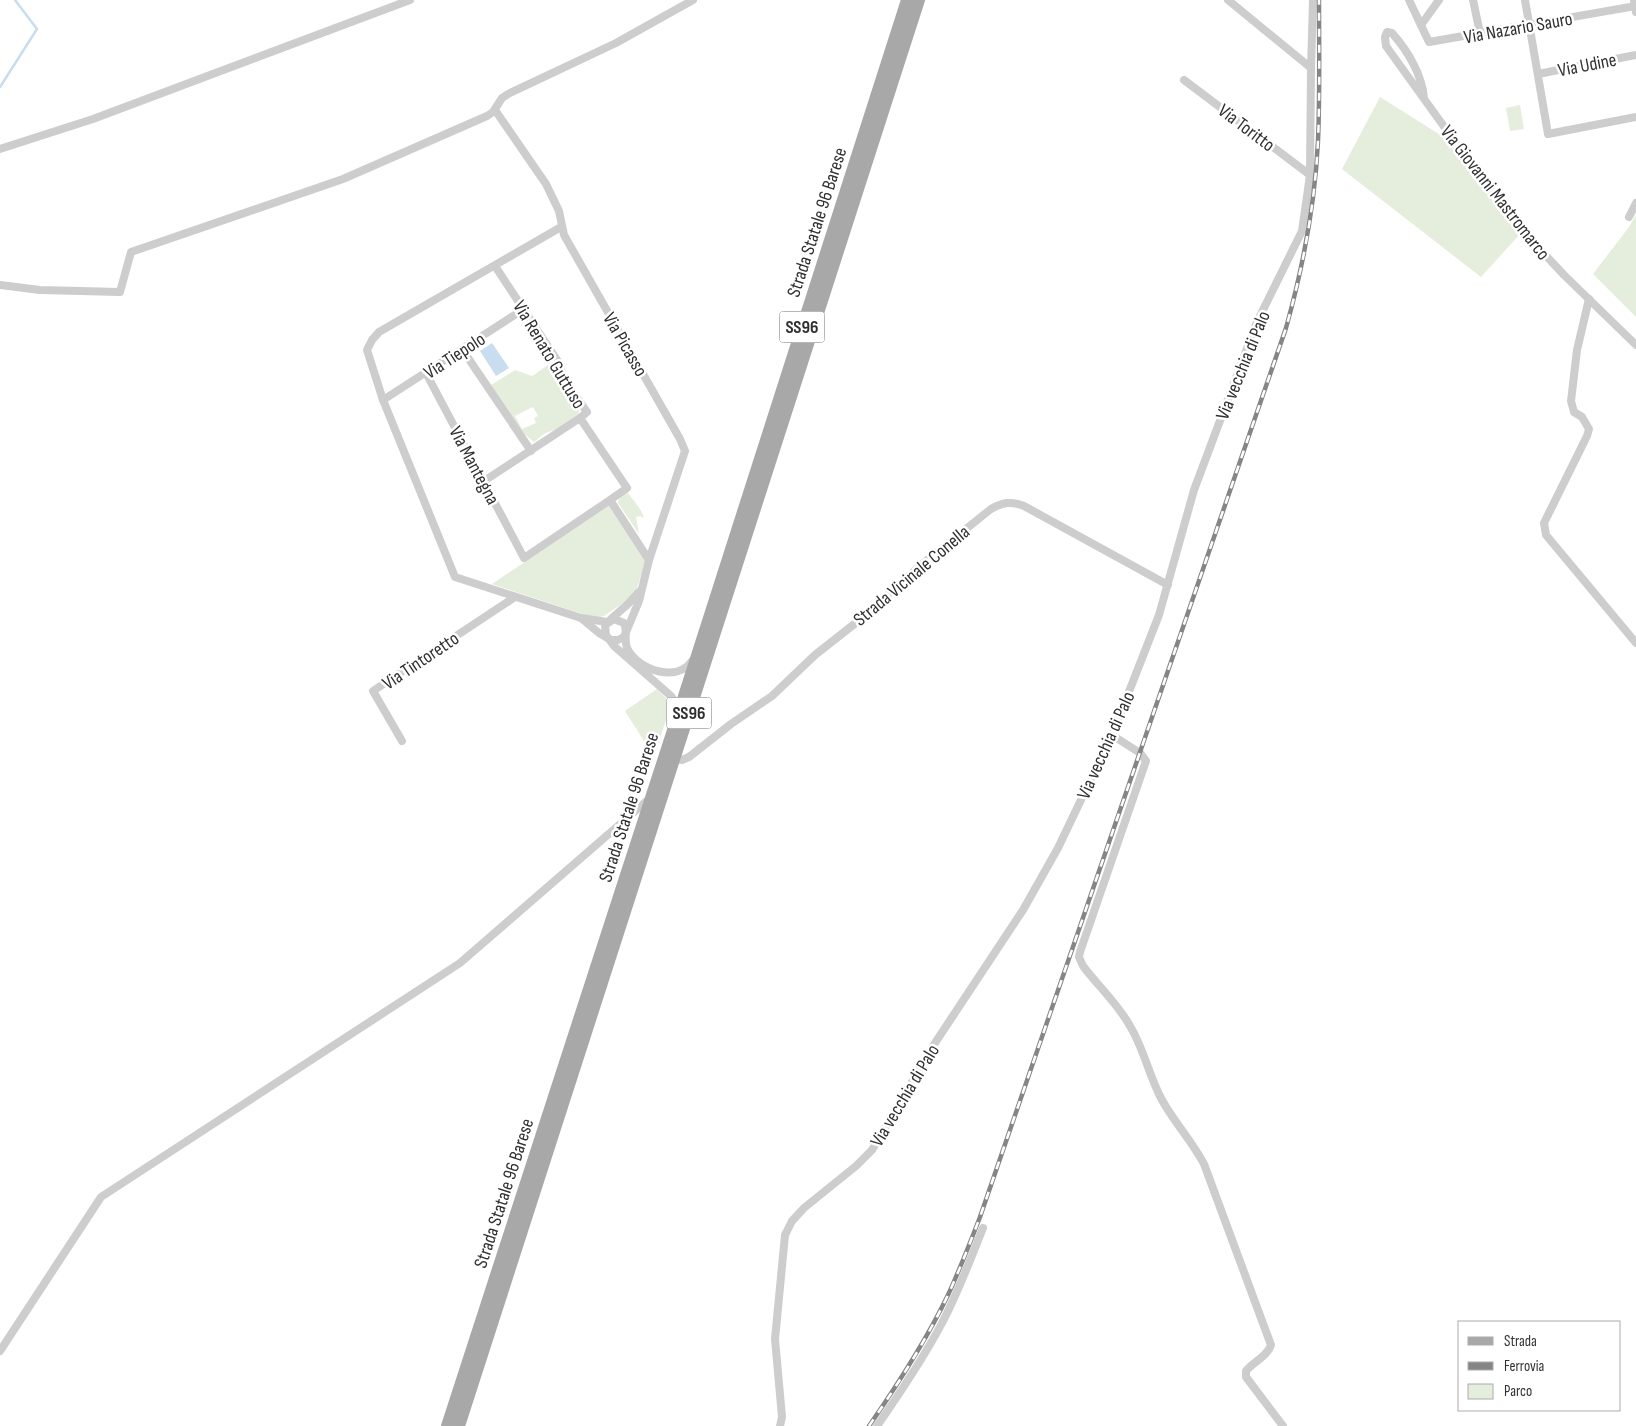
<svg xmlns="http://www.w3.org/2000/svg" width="1636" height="1426" font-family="'Sofia Sans Condensed',sans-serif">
	<rect width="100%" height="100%" fill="#fff"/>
	<g fill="#e5eedd" fill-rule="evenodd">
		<polygon points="1380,97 1453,143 1521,233 1481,277 1342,169"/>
		<polygon points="1520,105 1524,129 1510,131 1506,108"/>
		<polygon points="1636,215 1636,317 1593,274 1629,227"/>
		<path d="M554 361 559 377 580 408C578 421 559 429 548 432 543 434 538 439 534 442L523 433 491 385 515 370 532 376ZM533 407 538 416 534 418 536 423 522 429 515 416Z"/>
		<path d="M628 493 640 509 644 517 642 518 641 516 636 517 639 534 618 503C618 498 623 493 628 493Z"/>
		<polygon points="609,505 646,559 637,588 632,597 604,616 594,618 492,584"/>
		<polygon points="657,689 666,698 669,710 654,757 625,711"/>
	</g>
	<polygon fill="#c8ddef" points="492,343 509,368 496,376 480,351"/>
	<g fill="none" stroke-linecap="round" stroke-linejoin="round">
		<polyline stroke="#c8ddef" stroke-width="2.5" points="0,87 37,29 15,0"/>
		<g stroke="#cdcdcd" stroke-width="8">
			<polyline points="1228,0 1311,68"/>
			<polyline points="1409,0 1429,42 1636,6"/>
			<polyline points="1473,0 1480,33"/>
			<polyline points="1525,0 1548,134 1636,117"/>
			<polyline points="1634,0 1636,12"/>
			<polyline points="1421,25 1439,0"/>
			<polyline points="1538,74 1636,55"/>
			<polyline points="1184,80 1310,175"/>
			<path d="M1424 98C1422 75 1408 51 1392 33L1387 32 1385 37 1386 46 1458 146 1519 227 1564 275 1636 345"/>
			<polyline points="495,110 546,184 559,211 564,235 680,439 685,451 649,560 639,601 624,637 618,640 611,640 599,633 581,618"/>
			<polyline points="0,149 93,119 410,0"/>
			<polyline points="1629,217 1636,203"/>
			<polyline points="561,227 379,332 372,340 367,350 383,400 455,577 581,618 607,622"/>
			<polyline points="495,266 559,363 563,378 587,412 580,418 627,488 610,500 649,560"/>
			<polyline points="0,285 40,290 120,292 131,252 343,179 487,116 493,112 502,98 508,94 616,43 693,0"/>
			<polyline points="1589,299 1577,350 1571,401 1574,412 1582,417 1589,429 1587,436 1544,523 1546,535 1636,643"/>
			<polyline points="462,349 531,451"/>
			<polyline points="426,373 524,558 610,500"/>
			<polyline points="383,400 524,309"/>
			<polyline points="484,481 580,418"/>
			<polyline points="611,619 628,604 640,591"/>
			<path d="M676 713 675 702 671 696 614 646 606 635 605 625 614 619 624 623C628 631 623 641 628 650 639 670 677 683 692 661"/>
			<path d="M1112 735 1140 753 1146 761 1080 952 1079 957 1083 966C1098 986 1118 1004 1130 1026 1144 1049 1149 1076 1162 1100 1174 1122 1192 1141 1204 1164L1271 1345C1267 1357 1254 1361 1246 1371V1377L1283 1426"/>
			<polyline points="402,741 373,691 515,597"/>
			<path d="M674 759 682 760 689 757 731 724 772 696 815 655 862 618 921 565 991 509C1003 502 1011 501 1024 506L1168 585"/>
			<polyline points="0,1351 101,1197 460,963 649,799"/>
			<polyline points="780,1426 782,1417 775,1339 785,1235 792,1221 804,1208 856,1166 872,1150 933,1046 1023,910 1058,848 1112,735 1159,615 1194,490 1257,322 1302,231 1310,175 1311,68 1313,0"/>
			<path d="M877 1426C900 1393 923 1359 942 1323 958 1293 970 1260 983 1228"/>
		</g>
		<g stroke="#a8a8a8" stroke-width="12">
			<polyline points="447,1426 676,721 907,0"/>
			<polyline points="459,1426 919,0"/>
		</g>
		<defs>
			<path id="rail" d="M869 1426C898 1384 926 1341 948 1295 960 1269 970 1243 980 1217L1286 328C1303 267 1315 205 1318 141 1320 94 1319 47 1319 0"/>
		</defs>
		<use href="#rail" stroke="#858585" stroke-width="4.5"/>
		<use href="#rail" stroke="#fff" stroke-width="2.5" stroke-dasharray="8" stroke-linecap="butt"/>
	</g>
	<g text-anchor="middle" stroke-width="5" stroke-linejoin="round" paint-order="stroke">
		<g fill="#fff" stroke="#6e6e6e" stroke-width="1">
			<rect x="779.5" y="311.5" width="45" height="31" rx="4"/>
			<rect x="666.5" y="697.5" width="45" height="31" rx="4"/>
		</g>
		<g font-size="18" font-weight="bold" fill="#303030">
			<text x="802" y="333">SS96</text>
			<text x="689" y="719">SS96</text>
		</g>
		<g font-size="19" fill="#303030" stroke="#fff">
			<text transform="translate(1518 27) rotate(-10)" y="7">Via Nazario Sauro</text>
			<text transform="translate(1587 64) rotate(-11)" y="7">Via Udine</text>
			<text transform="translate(1247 127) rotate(37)" y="7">Via Toritto</text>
			<text transform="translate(1496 192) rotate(52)" y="7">Via Giovanni Mastromarco</text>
			<text transform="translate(816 222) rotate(-72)" y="7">Strada Statale 96 Barese</text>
			<text transform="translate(626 344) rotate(60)" y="7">Via Picasso</text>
			<text transform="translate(550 354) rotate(59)" y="7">Via Renato Guttuso</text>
			<text transform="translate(454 355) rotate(-33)" y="7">Via Tiepolo</text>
			<text transform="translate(1242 365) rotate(-68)" y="7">Via vecchia di Palo</text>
			<text transform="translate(475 465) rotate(62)" y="7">Via Mantegna</text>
			<text transform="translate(911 575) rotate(-40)" y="7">Strada Vicinale Conella</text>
			<text transform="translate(420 660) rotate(-34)" y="7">Via Tintoretto</text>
			<text transform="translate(1105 745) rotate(-66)" y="7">Via vecchia di Palo</text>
			<text transform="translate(628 807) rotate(-72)" y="7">Strada Statale 96 Barese</text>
			<text transform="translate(904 1095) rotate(-59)" y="7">Via vecchia di Palo</text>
			<text transform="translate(503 1193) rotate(-72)" y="7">Strada Statale 96 Barese</text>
		</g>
	</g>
	<rect x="1458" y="1321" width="162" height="90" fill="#ffffff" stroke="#acacac"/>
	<rect x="1468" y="1337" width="25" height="8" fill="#a8a8a8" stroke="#acacac"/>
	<text x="1504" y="1346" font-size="15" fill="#303030">Strada</text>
	<rect x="1468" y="1362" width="25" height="8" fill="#858585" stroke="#acacac"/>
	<text x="1504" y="1371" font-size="15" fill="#303030">Ferrovia</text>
	<rect x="1468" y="1384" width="25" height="15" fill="#e5eedd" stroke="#acacac"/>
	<text x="1504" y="1396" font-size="15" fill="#303030">Parco</text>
</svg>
